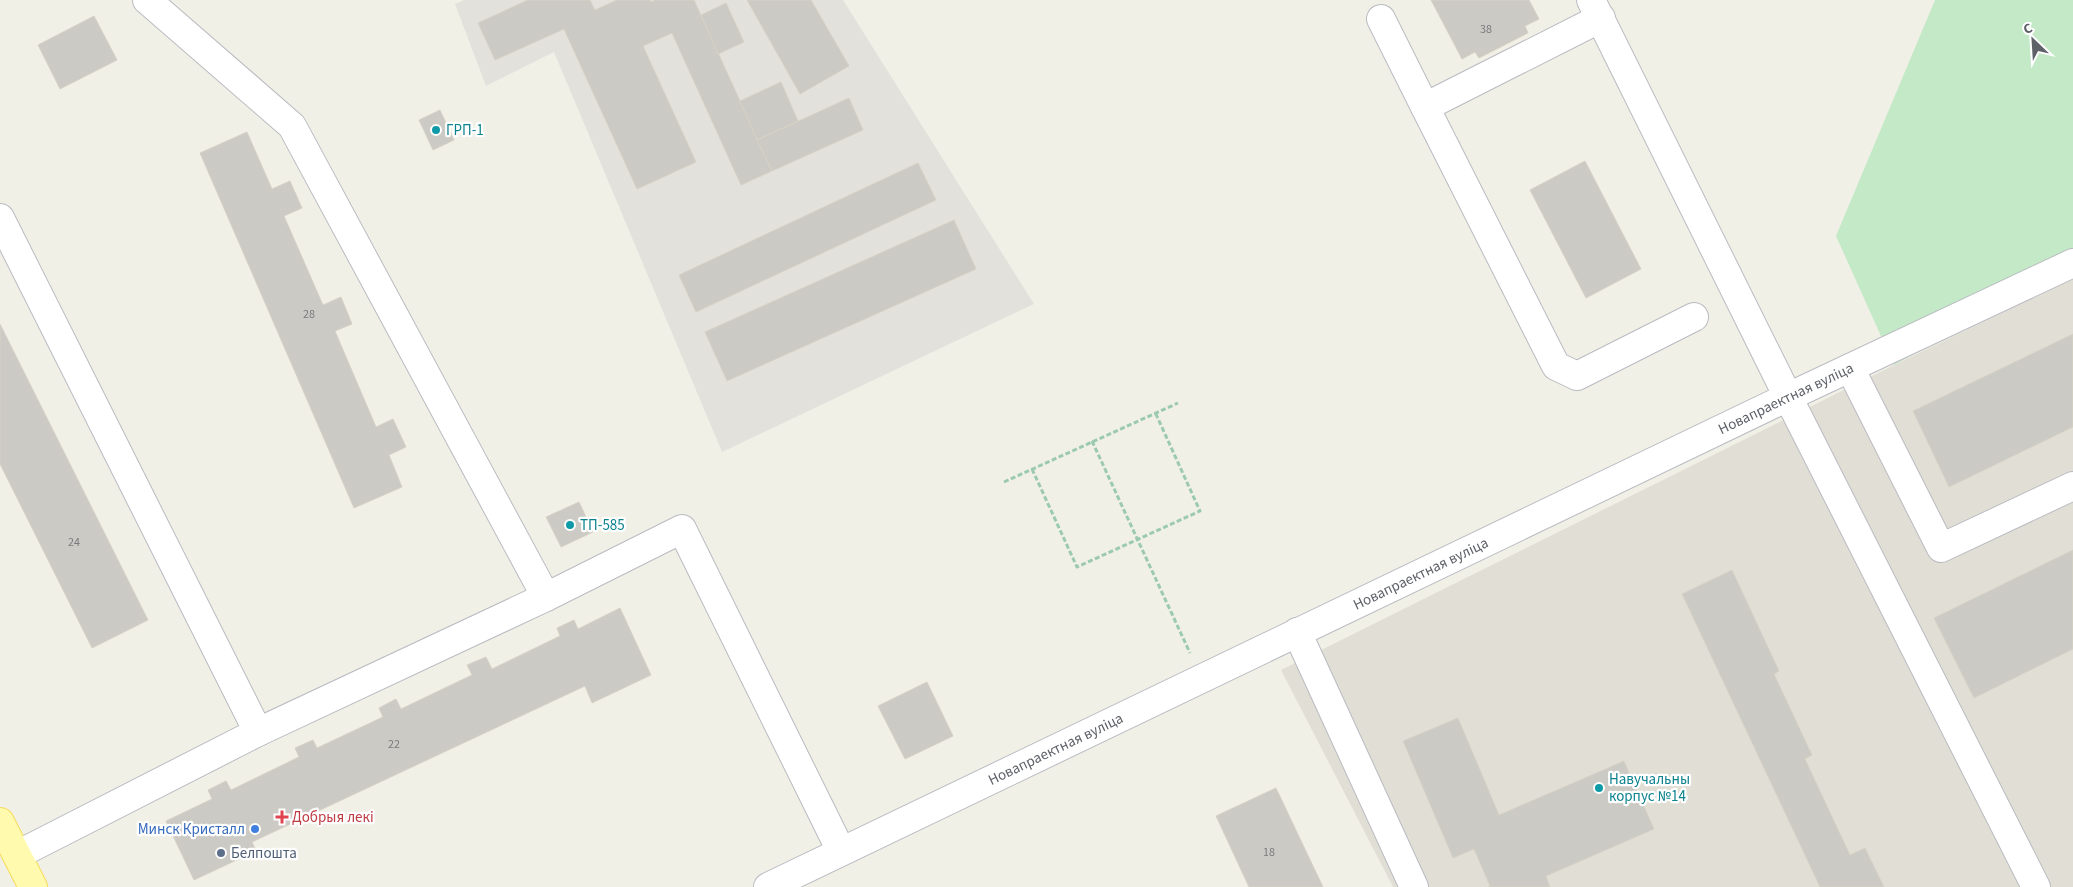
<svg xmlns="http://www.w3.org/2000/svg" width="2073" height="887" font-family="'Source Sans 3',sans-serif">
	<rect width="100%" height="100%" fill="#f1f0e7"/>
	<polygon fill="#e2e1db" points="464,0 843,0 1034,304 722,452 554,52 486,86 455,4"/>
	<polygon fill="#e1dfd5" points="2073,279 2073,887 1393,887 1281,670 1894,365"/>
	<polygon fill="#c3e9c7" points="1935,0 2073,0 2073,266 1894,365 1836,236"/>
	<g fill="#cccac4" stroke="#d6d2c5">
		<polygon points="528,0 590,0 595,10 617,0 650,0 651,2 655,0 694,0 772,171 741,185 672,33 643,46 696,162 637,189 564,29 495,60 478,23"/>
		<polygon points="747,0 811,0 849,66 800,94"/>
		<polygon points="1431,0 1529,0 1539,19 1525,26 1528,33 1479,58 1475,52 1462,59"/>
		<polygon points="726,3 744,42 718,54 701,15"/>
		<polygon points="94,16 117,60 60,89 38,45"/>
		<polygon points="781,82 798,121 757,140 740,101"/>
		<polygon points="849,98 863,130 772,171 757,140"/>
		<polygon points="440,110 454,140 433,150 419,120"/>
		<polygon points="247,132 272,189 290,181 302,208 284,216 323,305 341,297 352,324 335,331 376,427 393,419 406,447 389,455 402,487 354,508 200,153"/>
		<polygon points="1585,161 1641,269 1586,298 1530,190"/>
		<polygon points="918,163 936,200 696,312 679,275"/>
		<polygon points="954,220 976,269 727,381 705,332"/>
		<polygon points="0,324 148,620 92,648 0,464"/>
		<polygon points="2073,334 2073,427 1949,487 1913,411"/>
		<polygon points="579,502 593,532 561,547 546,517"/>
		<polygon points="2073,550 2073,649 1974,698 1934,618"/>
		<polygon points="1732,570 1779,671 1774,674 1812,755 1805,759 1850,855 1865,848 1884,887 1820,887 1682,594"/>
		<polygon points="620,608 651,675 592,703 585,686 252,842 256,851 194,880 166,821 212,799 208,790 226,781 231,790 299,757 295,748 313,740 317,748 383,717 379,708 396,699 401,709 472,675 467,665 486,657 492,669 560,636 557,628 574,620 578,629"/>
		<polygon points="927,682 953,736 905,759 878,706"/>
		<polygon points="1458,718 1499,815 1624,761 1654,829 1546,876 1550,887 1488,887 1490,886 1474,849 1453,858 1403,741"/>
		<polygon points="1276,788 1323,887 1249,887 1216,816"/>
	</g>
	<g fill="none" stroke-linecap="round" stroke-linejoin="round">
		<defs>
			<g id="minor">
				<polyline points="147,0 292,126 546,597"/>
				<polyline points="1591,0 1788,397 2036,887"/>
				<polyline points="1381,19 1425,107 1601,18"/>
				<polyline points="1425,107 1556,366 1577,376 1694,317"/>
				<polyline points="0,218 258,732 546,597 682,529 841,851"/>
				<polyline points="1850,368 1941,548 2073,486"/>
				<polyline points="1297,632 1414,887"/>
				<polyline points="17,855 258,732"/>
				<path id="s1" d="M768 887 1788 397 2073 263"/>
			</g>
			<polyline id="major" points="0,822 33,887"/>
		</defs>
		<use href="#minor" stroke="#b9bbc1" stroke-width="30"/>
		<use href="#major" stroke="#f6db5b" stroke-width="30"/>
		<g stroke="#9ccaae" stroke-width="3" stroke-dasharray="5 2.5" stroke-linecap="butt">
			<polyline points="1092,441 1190,653"/>
			<polyline points="1032,469 1077,567 1200,511 1155,412"/>
			<polyline points="1004,482 1178,403"/>
		</g>
		<use href="#minor" stroke="#fff" stroke-width="28"/>
		<use href="#major" stroke="#fffaae" stroke-width="28"/>
	</g>
	<g fill="#0f9aa8" stroke="#fff" stroke-width="2">
		<circle cx="436" cy="130" r="5"/>
		<circle cx="570" cy="525" r="5"/>
		<circle cx="1599" cy="788" r="5"/>
	</g>
	<path fill="#e0444e" stroke="#fff" stroke-width="2" d="M279.5 809.5h5v5h5v5h-5v5h-5v-5h-5v-5h5z"/>
	<circle fill="#3f7fe0" stroke="#fff" stroke-width="2" cx="255" cy="829" r="5"/>
	<circle fill="#5c6f8a" stroke="#fff" stroke-width="2" cx="221" cy="853" r="5"/>
	<g text-anchor="middle" stroke-width="4.5" stroke-linejoin="round" paint-order="stroke">
		<g font-size="12" fill="#7a7b7f">
			<text x="1486" y="33">38</text>
			<text x="309" y="318">28</text>
			<text x="74" y="546">24</text>
			<text x="394" y="748">22</text>
			<text x="1269" y="856">18</text>
		</g>
		<g font-size="15" fill="#0d838f" stroke="#fff" text-anchor="start">
			<text x="446" y="135">ГРП-1</text>
			<text x="580" y="530">ТП-585</text>
			<text x="1609" y="784">Навучальны<tspan x="1609" dy="17">корпус №14</tspan></text>
		</g>
		<g font-size="15" fill="#5e6168" stroke="#fff">
			<text dy="5" stroke="none"><textPath href="#s1" startOffset="1129">Новапраектная вуліца</textPath></text>
			<text dy="5" stroke="none"><textPath href="#s1" startOffset="724">Новапраектная вуліца</textPath></text>
			<text dy="5" stroke="none"><textPath href="#s1" startOffset="319">Новапраектная вуліца</textPath></text>
		</g>
		<g font-size="15" fill="#be3a42" stroke="#fff" text-anchor="start">
			<text x="292" y="822">Добрыя лекі</text>
		</g>
		<g font-size="15" fill="#366cbe" stroke="#fff" text-anchor="end">
			<text x="245" y="834">Минск Кристалл</text>
		</g>
		<g font-size="15" fill="#4e5e75" stroke="#fff" text-anchor="start">
			<text x="231" y="858">Белпошта</text>
		</g>
	</g>
	<g transform="translate(2033 40) rotate(335)" stroke="#ffffff" stroke-width="4" paint-order="stroke">
	<path d="M0-4L9 19L0 12L-9 19Z" fill="#5e6168"/>
	<text y="-8" font-size="14" font-weight="bold" text-anchor="middle" fill="#5e6168">С</text>
	</g>
</svg>
